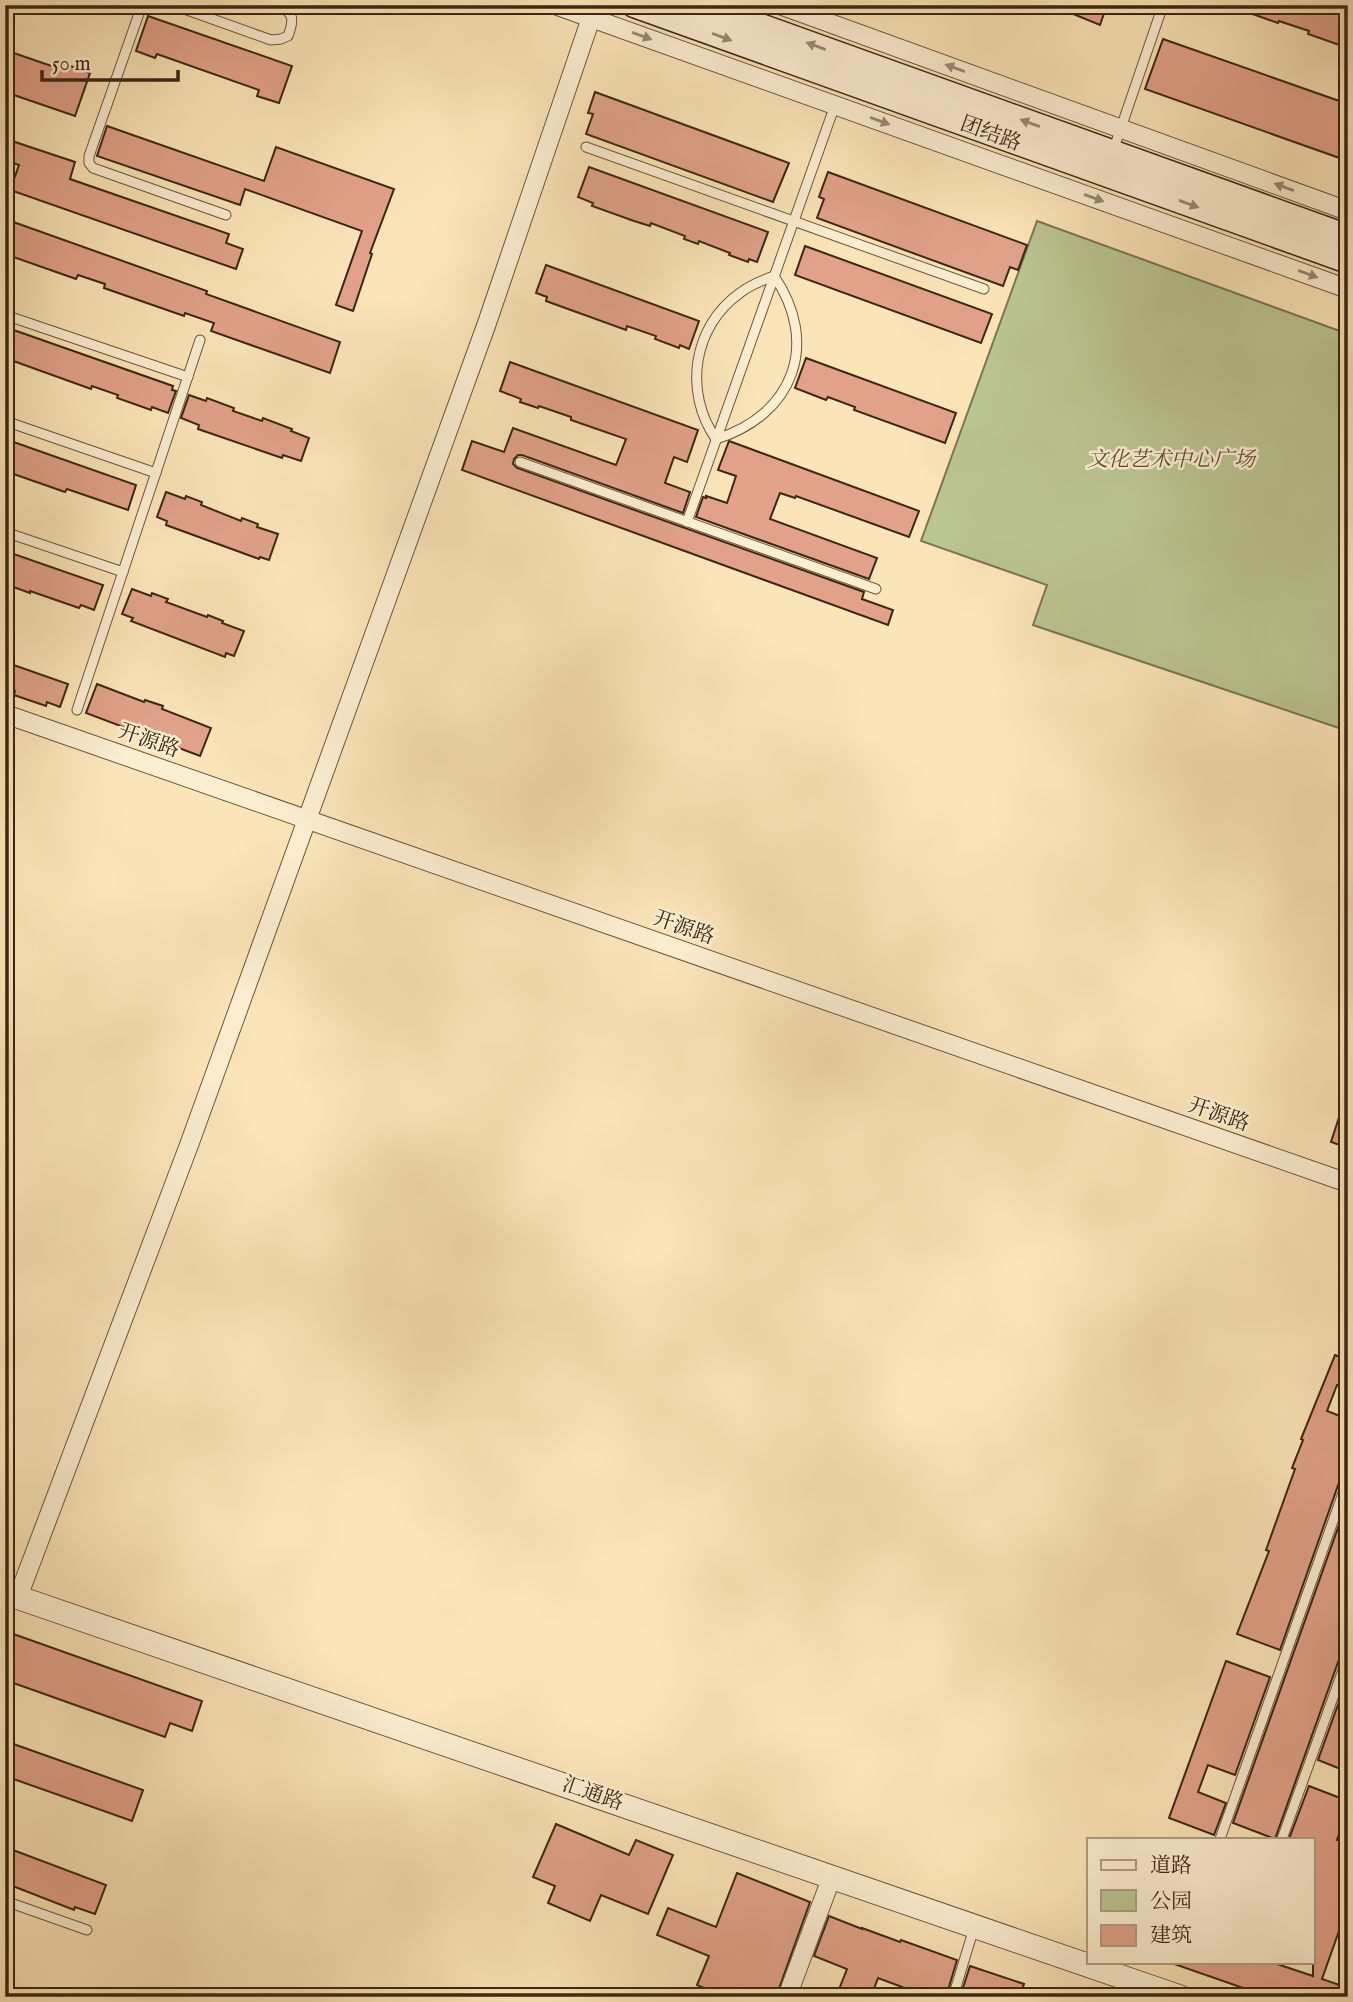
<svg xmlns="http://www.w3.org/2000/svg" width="1353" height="2002" font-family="'IM FELL English','Noto Serif SC',serif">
	<rect width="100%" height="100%" fill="#fbe5b8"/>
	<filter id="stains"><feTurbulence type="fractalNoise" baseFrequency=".00286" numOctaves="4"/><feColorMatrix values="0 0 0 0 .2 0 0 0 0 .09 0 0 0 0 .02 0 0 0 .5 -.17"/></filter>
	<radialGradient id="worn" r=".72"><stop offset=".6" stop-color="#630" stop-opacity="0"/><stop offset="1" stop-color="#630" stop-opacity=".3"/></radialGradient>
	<polygon fill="#bbc592" stroke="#7c7653" stroke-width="2" points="1037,221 1348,334 1348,731 1033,625 1047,585 921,541"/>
	<g fill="#e1a289" stroke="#3c2614" stroke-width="2">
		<polygon points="1051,5 1107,5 1100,25"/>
		<polygon points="1233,5 1318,5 1348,16 1348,48 1308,34 1309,31 1279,21 1278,23 1232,7"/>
		<polygon points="148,16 292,66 279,103 257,96 259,90 157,54 155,58 136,51"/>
		<polygon points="1163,39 1348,104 1348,161 1145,89"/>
		<polygon points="5,50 66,71 68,65 90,73 75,116 5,92"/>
		<polygon points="595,92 789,163 773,202 586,134 593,114 588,113"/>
		<polygon points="107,126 264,181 276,147 394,189 370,253 372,254 353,311 336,305 362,231 245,189 240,205 97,156"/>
		<polygon points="9,140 75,162 70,179 229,234 226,243 243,249 236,269 10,190 19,165 5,160 5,152"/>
		<polygon points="589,167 768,232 757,262 749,259 748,262 729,255 730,253 699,241 698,244 684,239 685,236 651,223 650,226 634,221 592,206 593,203 578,197"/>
		<polygon points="828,172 1027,245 1018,270 1010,267 1003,286 817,218 824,199 819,197"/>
		<polygon points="5,219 207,291 206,294 340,342 330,373 211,331 214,323 185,313 184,316 104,288 105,284 78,275 76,279 5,254"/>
		<polygon points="805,246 992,314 981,343 795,275"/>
		<polygon points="546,265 699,321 689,349 680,345 679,348 655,339 656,336 627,326 626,330 546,301 547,297 536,293"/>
		<polygon points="5,327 173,386 172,390 176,391 168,413 152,407 151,410 117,398 118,395 92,386 91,389 5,358"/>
		<polygon points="806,358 956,413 945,443 854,410 855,407 828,397 826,400 795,388"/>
		<polygon points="510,362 698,430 687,462 674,457 665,483 690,492 683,513 522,455 518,455 514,459 513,464 517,468 864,592 862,599 893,610 888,625 462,470 472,441 504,452 513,428 616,465 626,439 571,420 571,417 539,406 538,408 520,402 521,399 500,391"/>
		<polygon points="189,395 206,401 207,398 234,408 233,411 262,421 263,418 292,429 291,431 309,438 301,461 283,455 282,458 198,429 199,425 181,418"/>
		<polygon points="5,439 136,485 128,510 67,489 65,492 5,471"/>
		<polygon points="729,441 919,511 909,537 796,496 795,498 780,493 770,519 877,558 869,579 696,517 703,497 706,498 706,496 727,503 736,476 718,470"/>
		<polygon points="166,492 185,499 186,496 202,502 201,505 241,521 242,518 258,524 257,527 278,534 269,560 260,557 259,559 166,525 167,521 157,517"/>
		<polygon points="5,551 103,585 94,610 81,605 79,608 30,591 30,593 5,584"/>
		<polygon points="132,589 151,596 152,593 168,599 166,602 207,617 208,615 223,621 222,623 244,631 234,656 226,653 225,657 131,621 133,618 122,614"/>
		<polygon points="5,662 68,684 60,707 47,702 46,706 14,695 15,691 5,687"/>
		<polygon points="97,684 144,702 145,700 163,706 162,709 211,728 200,756 86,713"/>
		<polygon points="1345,1099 1348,1100 1348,1148 1331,1142"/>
		<polygon points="1335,1355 1348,1360 1344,1368 1348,1370 1348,1390 1337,1385 1327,1411 1348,1419 1348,1465 1341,1477 1280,1650 1237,1634 1269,1551 1266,1550 1295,1469 1292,1468 1303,1440 1301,1439"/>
		<polygon points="1345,1508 1348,1510 1348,1649 1341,1654 1275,1839 1233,1823"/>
		<polygon points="5,1631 202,1701 192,1731 170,1723 165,1737 5,1680"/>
		<polygon points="1226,1661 1270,1677 1235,1775 1208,1765 1198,1792 1226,1803 1214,1835 1169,1818"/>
		<polygon points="1348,1677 1348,1772 1318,1760"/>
		<polygon points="5,1741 143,1790 132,1821 5,1776"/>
		<polygon points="1309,1786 1348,1801 1348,1810 1337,1840 1348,1844 1348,1934 1339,1931 1322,1979 1348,1988 1348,1997 1269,1997 1174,1964 1175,1962 1271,1962 1313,1976 1313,1839 1289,1839"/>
		<polygon points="556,1824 629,1855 636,1840 673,1855 648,1914 601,1895 590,1921 548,1903 555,1886 533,1877"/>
		<polygon points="5,1847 106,1885 95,1914 75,1907 74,1910 5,1883"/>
		<polygon points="737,1873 810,1902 776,1997 725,1997 697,1985 709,1956 657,1935 668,1908 716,1927"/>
		<polygon points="829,1916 862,1929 862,1928 900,1942 901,1940 957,1960 946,1997 929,1997 878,1978 871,1997 836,1997 847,1969 814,1956"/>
		<polygon points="970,1966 1024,1984 1020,1997 960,1997"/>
	</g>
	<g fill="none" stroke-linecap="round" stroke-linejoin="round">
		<defs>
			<g id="service">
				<polyline points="142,5 89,156 89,163 93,168 226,215"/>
				<path d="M173 5 271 40 281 39 288 36C294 20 295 12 276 5"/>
				<polyline points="586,147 984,289"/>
				<polyline points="1113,151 1163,5"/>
				<path d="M774 276C820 343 794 415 716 439 683 392 693 326 740 293 750 285 763 280 774 276Z"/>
				<polyline points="5,315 188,377"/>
				<polyline points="5,421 156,473"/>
				<polyline points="520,462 876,589"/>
				<polyline points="687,522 835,105"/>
				<polyline points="5,532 123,572"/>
				<polyline points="77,710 200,340"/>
				<polyline points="1220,1839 1348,1479"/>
				<polyline points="1282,1839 1348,1656"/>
				<polyline points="5,1901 87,1930"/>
				<polyline points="953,1997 974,1928"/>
			</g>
			<g id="minor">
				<polyline points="555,5 1348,289"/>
				<polyline points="780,5 1348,211"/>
				<polyline points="5,714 1348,1183"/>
				<polyline points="18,1597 189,1145 487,323 591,18"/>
				<polyline points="787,1997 832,1876"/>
			</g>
			<polyline id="tertiary" points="5,1593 1180,1997"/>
			<g id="secondary">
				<polyline points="634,5 1348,261"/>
				<polyline points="702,5 1348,237"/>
			</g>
		</defs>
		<use href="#service" stroke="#6c563d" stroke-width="11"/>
		<use href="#minor" stroke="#6c563d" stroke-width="20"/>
		<use href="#tertiary" stroke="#6c563d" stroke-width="25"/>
		<use href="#secondary" stroke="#3c2614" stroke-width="27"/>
		<use href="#service" stroke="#fceed1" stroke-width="9"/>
		<use href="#minor" stroke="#fceed1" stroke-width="18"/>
		<use href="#tertiary" stroke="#fceed1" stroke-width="23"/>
		<use href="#secondary" stroke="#fceed1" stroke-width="24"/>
	</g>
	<defs><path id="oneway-solid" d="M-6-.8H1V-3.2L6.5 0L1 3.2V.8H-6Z" transform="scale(1.75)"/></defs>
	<g fill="#9c8a72">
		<use href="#oneway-solid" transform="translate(642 36) rotate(20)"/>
		<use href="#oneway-solid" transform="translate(722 37) rotate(20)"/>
		<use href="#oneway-solid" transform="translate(816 46) rotate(-160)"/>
		<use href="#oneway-solid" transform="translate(955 68) rotate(-160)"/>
		<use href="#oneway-solid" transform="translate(880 121) rotate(20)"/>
		<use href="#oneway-solid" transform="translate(1030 123) rotate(-160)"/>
		<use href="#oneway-solid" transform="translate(1284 187) rotate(-160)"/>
		<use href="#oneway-solid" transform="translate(1094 198) rotate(20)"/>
		<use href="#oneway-solid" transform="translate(1189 204) rotate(20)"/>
		<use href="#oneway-solid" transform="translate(1308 274) rotate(20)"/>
	</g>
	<g text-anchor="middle" stroke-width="5" stroke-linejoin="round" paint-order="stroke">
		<g font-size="21" fill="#3c2614" stroke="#fceed1">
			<text transform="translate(991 133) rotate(20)" y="7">团结路</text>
			<text transform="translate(149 740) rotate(19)" y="7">开源路</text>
			<text transform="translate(684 927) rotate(19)" y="7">开源路</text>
			<text transform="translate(1219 1114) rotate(19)" y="7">开源路</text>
			<text transform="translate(593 1793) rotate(19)" y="7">汇通路</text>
		</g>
		<g font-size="21" font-style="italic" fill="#5c4e34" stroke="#fceed1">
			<text x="1171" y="466">文化艺术中心广场</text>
		</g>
	</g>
	<rect width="1353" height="2002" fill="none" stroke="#fbe5b8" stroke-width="28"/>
	<rect x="7" y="7" width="1339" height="1988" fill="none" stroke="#3c2614" stroke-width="3.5"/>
	<rect x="14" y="14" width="1325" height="1974" fill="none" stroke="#3c2614" stroke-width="2"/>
	<rect x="1087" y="1838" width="228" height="126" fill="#fceed1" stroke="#af9e85" stroke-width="2"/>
	<rect x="1101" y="1860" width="35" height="10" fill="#fceed1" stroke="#af9e85" stroke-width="2"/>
	<text x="1150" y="1872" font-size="21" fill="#3c2614">道路</text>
	<rect x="1101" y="1890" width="35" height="21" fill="#bbc592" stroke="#af9e85" stroke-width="2"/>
	<text x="1150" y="1908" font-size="21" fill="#3c2614">公园</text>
	<rect x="1101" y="1925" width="35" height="21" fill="#e1a289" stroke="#af9e85" stroke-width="2"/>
	<text x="1150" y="1942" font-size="21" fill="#3c2614">建筑</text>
	<path d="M42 70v10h136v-10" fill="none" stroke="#3c2614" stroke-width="3.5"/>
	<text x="52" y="70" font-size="21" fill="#3c2614" stroke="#fceed1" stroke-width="5" paint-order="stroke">50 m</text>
	<rect width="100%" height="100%" filter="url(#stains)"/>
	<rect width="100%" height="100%" fill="url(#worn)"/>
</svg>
